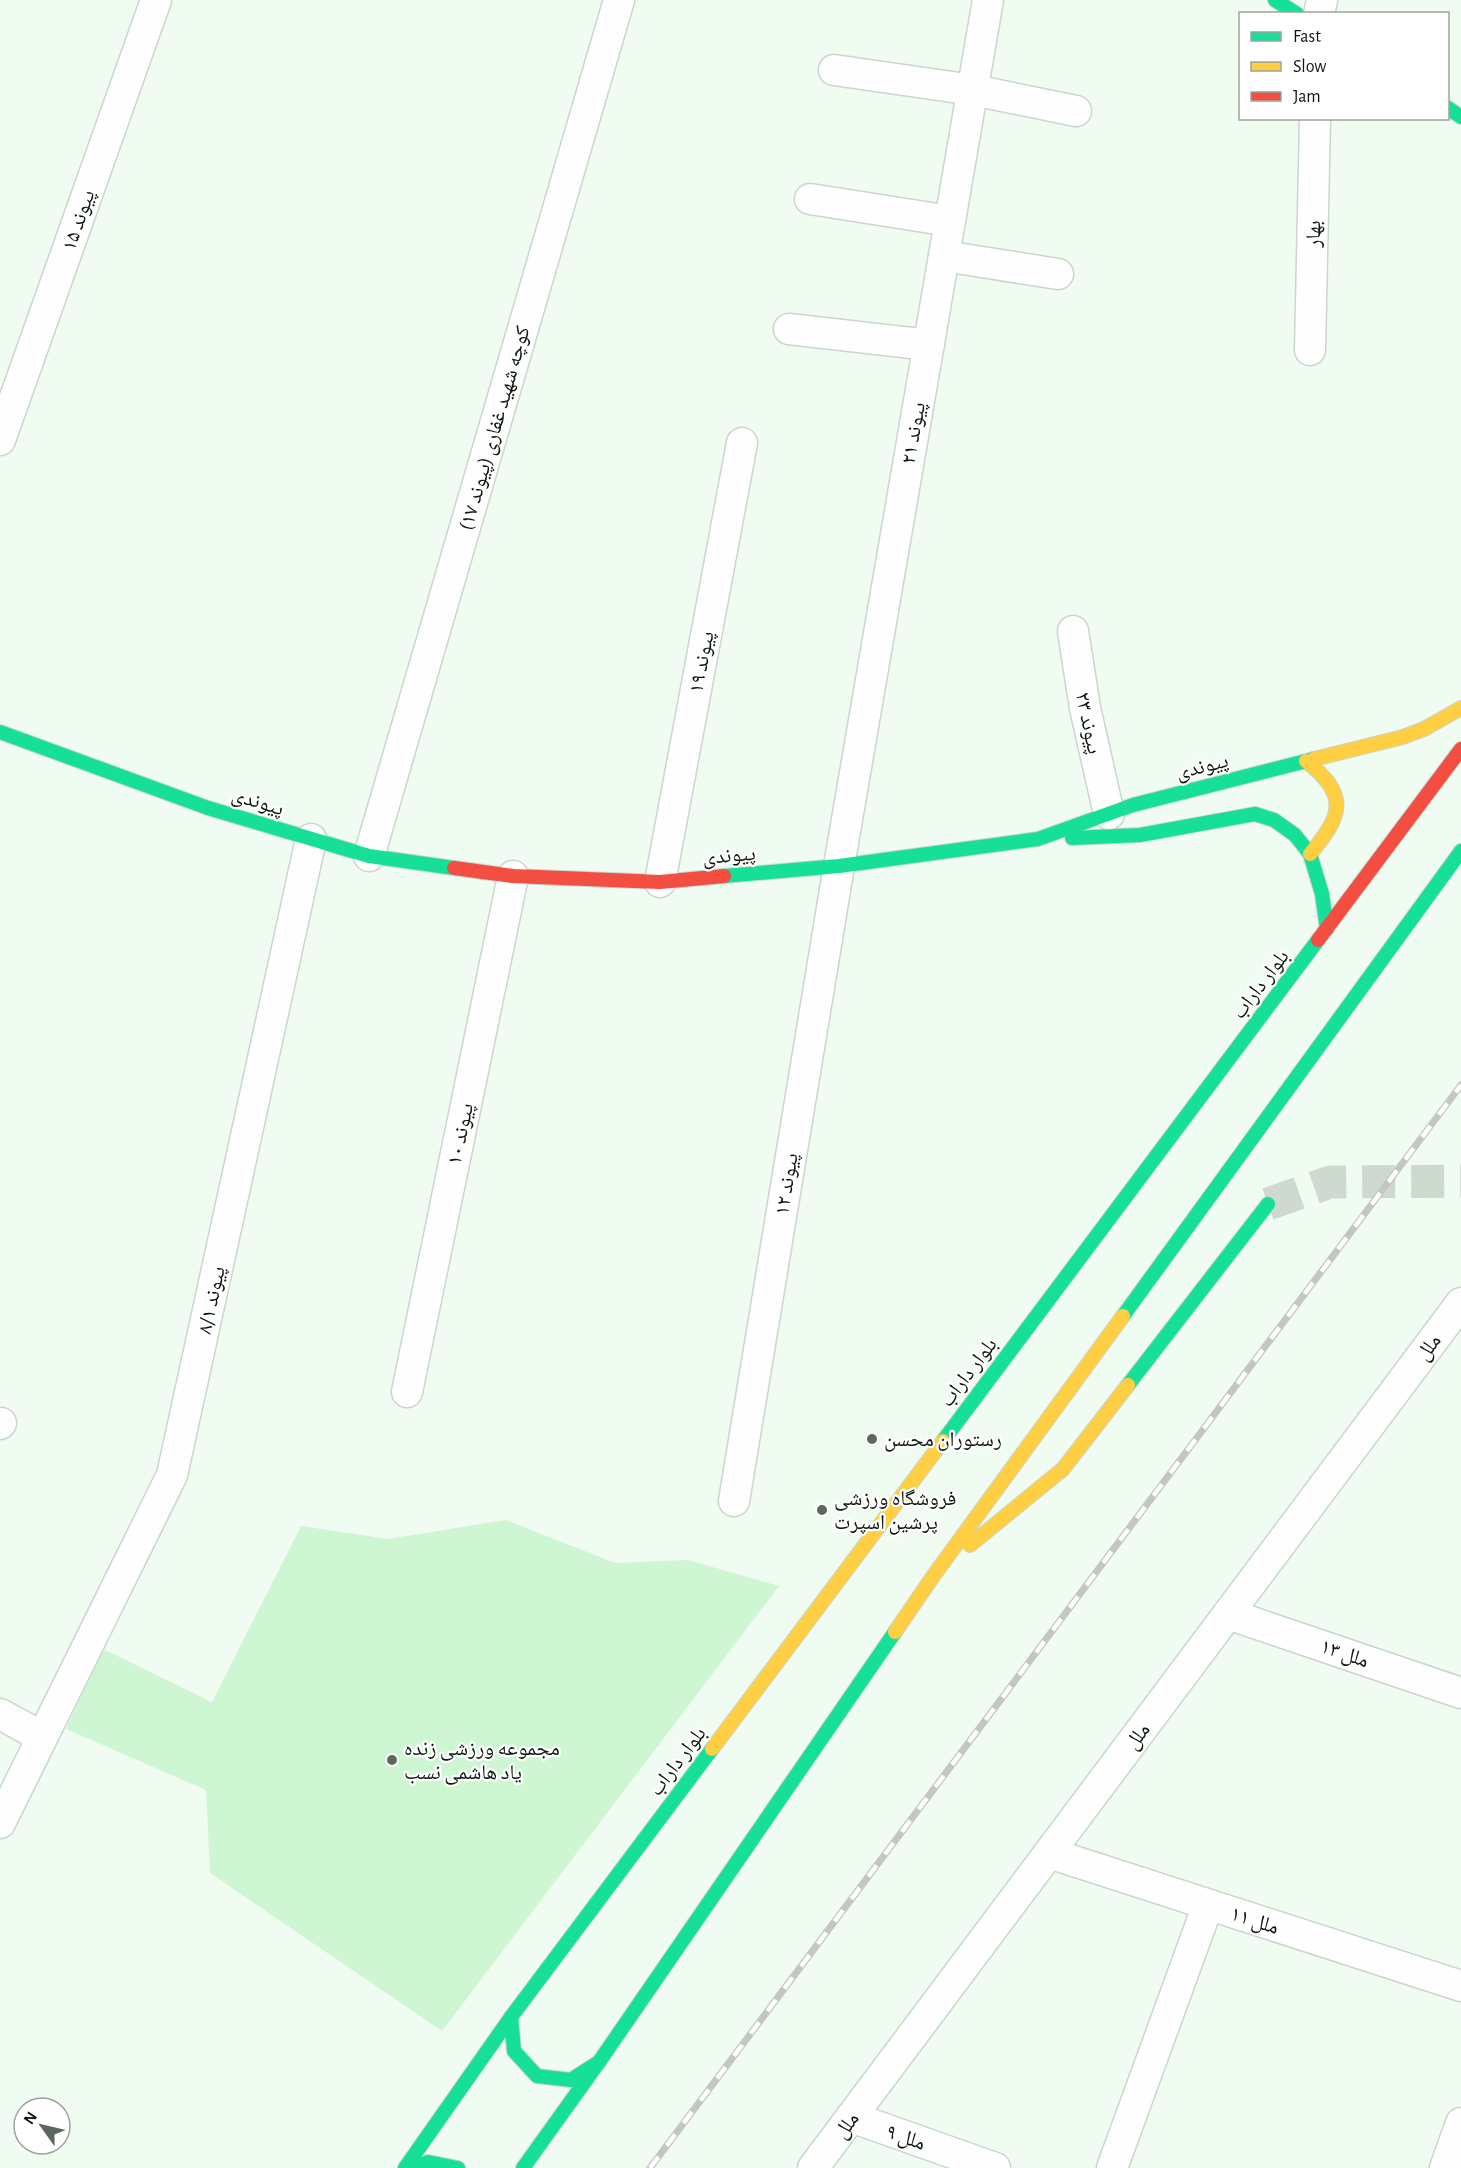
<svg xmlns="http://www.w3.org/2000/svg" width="1461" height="2168" font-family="'Alegreya Sans','Noto Naskh Arabic',sans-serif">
	<rect width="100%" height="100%" fill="#f0fbf2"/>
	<polygon fill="#cef6d3" points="506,1520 615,1563 688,1560 779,1586 442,2031 210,1873 206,1790 66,1729 103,1649 212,1702 301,1526 388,1539"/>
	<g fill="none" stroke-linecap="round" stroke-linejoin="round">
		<polyline stroke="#ced9d0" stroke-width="33" stroke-dasharray="33 16" stroke-linecap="butt" points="1268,1204 1330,1182 1461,1181"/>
		<defs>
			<g id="street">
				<polyline points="1319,14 1322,0"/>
				<polyline points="834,70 973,90 1076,111"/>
				<polyline points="810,199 950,221"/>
				<polyline points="944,256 1058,274"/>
				<polyline points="789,329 929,345"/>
				<polyline points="1310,350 1315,118"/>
				<polyline points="0,440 156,0"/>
				<polyline points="1073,631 1085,708 1109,814"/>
				<polyline points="369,856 619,0"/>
				<polyline points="660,882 742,443"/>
				<polyline points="407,1392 513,876"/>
				<polyline points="0,1424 1,1423"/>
				<polyline points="734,1501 839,866 988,0"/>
				<polyline points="1228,1614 1461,1693"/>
				<polyline points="0,1714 42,1737"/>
				<polyline points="0,1823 172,1475 311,839"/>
				<polyline points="1049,1853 1461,1986"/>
				<polyline points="851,2117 995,2168"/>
				<polyline points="813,2168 1461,1303"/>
				<polyline points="1112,2168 1208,1905"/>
				<polyline points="1445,2168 1461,2123"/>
			</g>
			<g id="fast">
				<polyline points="1275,0 1297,14"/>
				<polyline points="1448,108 1461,117"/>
				<polyline points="0,732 208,808 369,856 454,868"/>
				<polyline points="1072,838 1140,835 1255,814 1274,820 1295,835 1310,854 1322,894 1327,929"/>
				<polyline points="724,876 839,866 1038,839 1133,805 1314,759"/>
				<polyline points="1123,1316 1461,851"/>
				<polyline points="1128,1385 1268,1204"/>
				<polyline points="943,1441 1318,940"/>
				<polyline points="511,2017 514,2051 537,2076 571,2080 599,2062"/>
				<polyline points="405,2168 511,2017 712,1749"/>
				<polyline points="412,2168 428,2162 458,2168"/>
				<polyline points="523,2168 599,2062 895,1632"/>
			</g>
			<g id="slow">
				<polyline points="1314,759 1403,737 1424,729 1461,708"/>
				<path d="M1306 761C1349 795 1343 815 1310 854"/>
				<polyline points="970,1545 1063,1469 1128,1385"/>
				<polyline points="895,1632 934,1575 1123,1316"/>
				<polyline points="712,1749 943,1441"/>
			</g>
			<g id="jam">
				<polyline points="454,868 513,876 660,882 724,876"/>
				<polyline points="1318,940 1461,749"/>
			</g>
		</defs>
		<use href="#street" stroke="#cbd6cc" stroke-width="33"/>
		<use href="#fast" stroke="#cbd6cc" stroke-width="16"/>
		<use href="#slow" stroke="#cbd6cc" stroke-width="16"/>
		<use href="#jam" stroke="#cbd6cc" stroke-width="16"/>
		<use href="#street" stroke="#fdfefd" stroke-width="30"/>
		<use href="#fast" stroke="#16e098" stroke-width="14"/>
		<use href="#slow" stroke="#ffcf43" stroke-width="14"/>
		<use href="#jam" stroke="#f24e42" stroke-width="14"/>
		<defs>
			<polyline id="rail" points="650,2168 1461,1085"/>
		</defs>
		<use href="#rail" stroke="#c3c6c3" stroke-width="7"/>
		<use href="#rail" stroke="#fff" stroke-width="4.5" stroke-dasharray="14" stroke-linecap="butt"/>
	</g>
	<g fill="#5c675e" stroke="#fff" stroke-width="2">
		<circle cx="872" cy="1439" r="6"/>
		<circle cx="822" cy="1510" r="6"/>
		<circle cx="392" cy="1760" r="6"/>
	</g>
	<g text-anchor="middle" stroke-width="4.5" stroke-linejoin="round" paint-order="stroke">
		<g font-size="21" fill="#0d180e" stroke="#fff">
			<text transform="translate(78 220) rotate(-71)" y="7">پیوند ۱۵</text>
			<text transform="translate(1313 234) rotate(-89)" y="7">بهار</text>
			<text transform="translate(494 428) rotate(-74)" y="7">کوچه شهید غفاری (پیوند ۱۷)</text>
			<text transform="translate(913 433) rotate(-80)" y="7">پیوند ۲۱</text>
			<text transform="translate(701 662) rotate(-79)" y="7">پیوند ۱۹</text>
			<text transform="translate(1089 723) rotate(78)" y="7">پیوند ۲۳</text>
			<text transform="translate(1202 766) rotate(-14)" y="7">پیوندی</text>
			<text transform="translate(258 801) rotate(17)" y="7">پیوندی</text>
			<text transform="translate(729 855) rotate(-5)" y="7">پیوندی</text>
			<text transform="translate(1260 984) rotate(-53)" y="7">بلوار داراب</text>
			<text transform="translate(460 1134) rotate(-78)" y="7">پیوند ۱۰</text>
			<text transform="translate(786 1184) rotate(-81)" y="7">پیوند ۱۲</text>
			<text transform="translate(211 1300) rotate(-78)" y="7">پیوند ۸/۱</text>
			<text transform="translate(1428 1347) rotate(-53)" y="7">ملل</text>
			<text transform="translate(968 1372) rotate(-53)" y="7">بلوار داراب</text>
			<text transform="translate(1345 1653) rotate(19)" y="7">ملل ۱۳</text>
			<text transform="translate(1137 1736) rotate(-53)" y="7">ملل</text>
			<text transform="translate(677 1761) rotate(-53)" y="7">بلوار داراب</text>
			<text transform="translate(1255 1920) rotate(18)" y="7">ملل ۱۱</text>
			<text transform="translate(846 2125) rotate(-53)" y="7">ملل</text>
			<text transform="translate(906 2137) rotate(19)" y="7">ملل ۹</text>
		</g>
		<g font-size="21" fill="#0d180e" stroke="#fff" text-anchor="start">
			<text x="884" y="1446">رستوران محسن</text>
			<text x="834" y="1505">فروشگاه ورزشی<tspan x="834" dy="24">پرشین اسپرت</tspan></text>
			<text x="404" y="1755">مجموعه ورزشی زنده<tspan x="404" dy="24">یاد هاشمی نسب</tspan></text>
		</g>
	</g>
	<rect x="1239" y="12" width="210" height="108" fill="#ffffff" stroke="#9ea39f" stroke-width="1.5"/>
	<rect x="1251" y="32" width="30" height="9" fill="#16e098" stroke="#9ea39f" stroke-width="1.5"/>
	<text x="1293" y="42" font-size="18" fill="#0d180e">Fast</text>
	<rect x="1251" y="62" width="30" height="9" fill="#ffcf43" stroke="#9ea39f" stroke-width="1.5"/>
	<text x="1293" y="72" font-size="18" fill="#0d180e">Slow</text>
	<rect x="1251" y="92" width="30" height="9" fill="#f24e42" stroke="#9ea39f" stroke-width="1.5"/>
	<text x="1293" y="102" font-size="18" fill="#0d180e">Jam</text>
	<g transform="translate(42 2126) rotate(304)"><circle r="28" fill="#ffffff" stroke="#9ea39f" stroke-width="1.5"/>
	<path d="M0-4.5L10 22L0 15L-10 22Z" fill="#5c675e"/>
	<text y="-9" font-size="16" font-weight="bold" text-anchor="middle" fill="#0d180e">N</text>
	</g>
</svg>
